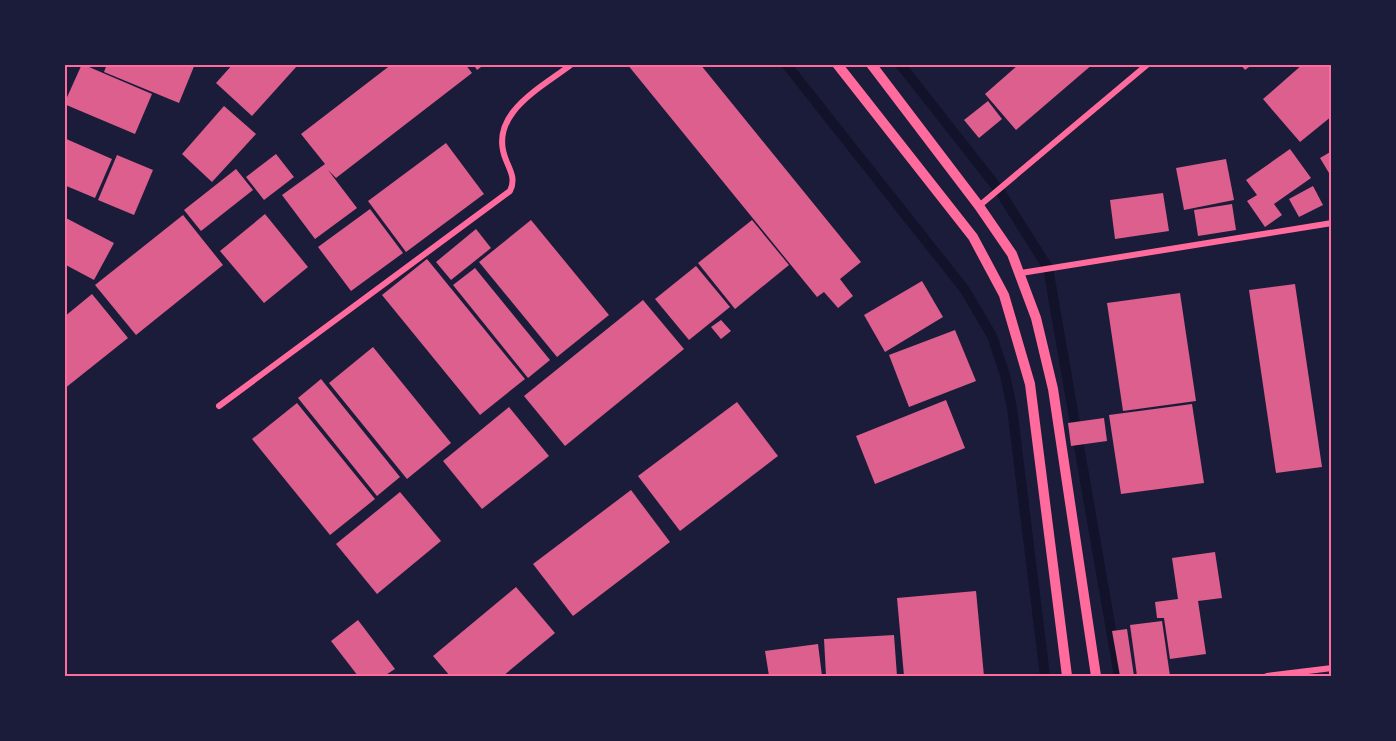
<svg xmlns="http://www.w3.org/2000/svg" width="1396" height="741" font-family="Arial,sans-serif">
	<rect width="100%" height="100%" fill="#1b1b3a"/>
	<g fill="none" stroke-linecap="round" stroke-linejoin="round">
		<g stroke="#12122b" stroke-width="10">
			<polyline points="786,64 965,290 992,336 1005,375 1012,408 1045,676"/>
			<polyline points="900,64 999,190 1048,268 1119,676"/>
		</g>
	</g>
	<g fill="#dd5f8e">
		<polygon points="82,64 152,94 135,134 64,104"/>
		<polygon points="107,64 195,64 179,103 104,72"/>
		<polygon points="233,64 294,64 297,66 252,116 216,83"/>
		<polygon points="392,64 465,64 472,73 336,178 328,170 357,208 315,239 282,195 325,164 301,134"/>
		<polygon points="473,64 485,64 477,70"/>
		<polygon points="627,64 700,64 861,262 840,279 853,296 838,308 824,292 817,297"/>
		<polygon points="1019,64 1093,64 1016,130 985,94"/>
		<polygon points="1240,64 1253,64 1245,70"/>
		<polygon points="1303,64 1329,64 1332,67 1332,116 1300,142 1263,99"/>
		<polygon points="988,101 1002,119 979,138 964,120"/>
		<polygon points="224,106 256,134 212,182 182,154"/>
		<polygon points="64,138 112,159 95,198 64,185"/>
		<polygon points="446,143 484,194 406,252 368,201"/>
		<polygon points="1290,149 1311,178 1274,204 1282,215 1265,227 1247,201 1257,195 1246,180"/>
		<polygon points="1332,151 1332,178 1320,158"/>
		<polygon points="276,154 294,177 264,200 246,177"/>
		<polygon points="117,155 153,170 134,215 98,200"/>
		<polygon points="1226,159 1234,200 1184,210 1176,168"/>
		<polygon points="236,169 253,190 201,231 184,210"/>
		<polygon points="1313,186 1323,205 1299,217 1289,199"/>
		<polygon points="1163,193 1169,231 1115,239 1110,200"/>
		<polygon points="1232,204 1236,230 1198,236 1194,210"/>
		<polygon points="370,209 403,253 351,291 318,247"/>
		<polygon points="265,214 308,267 264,303 220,251"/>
		<polygon points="183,215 223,265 136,335 95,285"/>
		<polygon points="64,217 114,243 94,280 64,264"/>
		<polygon points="531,220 609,315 557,357 479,262"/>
		<polygon points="752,220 789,265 735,309 698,263"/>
		<polygon points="476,229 491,248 451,280 436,262"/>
		<polygon points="427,259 525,379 480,415 382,295"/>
		<polygon points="696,266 730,307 689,340 655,299"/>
		<polygon points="475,268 550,360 528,378 453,285"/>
		<polygon points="922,281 943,317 885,352 864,315"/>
		<polygon points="1295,284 1322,467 1276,473 1249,290"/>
		<polygon points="1180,293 1196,401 1123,411 1107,303"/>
		<polygon points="92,294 128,338 64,389 64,317"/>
		<polygon points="643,300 684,349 565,446 524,396"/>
		<polygon points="721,320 731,331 721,339 711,327"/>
		<polygon points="955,330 976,381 909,407 889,355"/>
		<polygon points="373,347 451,443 407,479 329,383"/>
		<polygon points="321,379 400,477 377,496 298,398"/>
		<polygon points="946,400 965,448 875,484 856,436"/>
		<polygon points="737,402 778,456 680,531 638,476"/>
		<polygon points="297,403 375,499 330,535 252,439"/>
		<polygon points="1192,404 1204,483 1121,494 1109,415"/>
		<polygon points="509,407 549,456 482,509 443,461"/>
		<polygon points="1104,418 1107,441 1071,446 1068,423"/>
		<polygon points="631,490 670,542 573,616 533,564"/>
		<polygon points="400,492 441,541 377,594 336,544"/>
		<polygon points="1215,552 1222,598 1198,601 1206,654 1170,659 1164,618 1157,618 1155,602 1178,599 1172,558"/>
		<polygon points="516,587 555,633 503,676 450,676 433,656"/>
		<polygon points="976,591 984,676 904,676 897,598"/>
		<polygon points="358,620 395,669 384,676 358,676 331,641"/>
		<polygon points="1162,621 1170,676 1137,676 1130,625"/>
		<polygon points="1127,629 1134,676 1120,676 1112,631"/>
		<polygon points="894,635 897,676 826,676 824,639"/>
		<polygon points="818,644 822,676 769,676 765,651"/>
	</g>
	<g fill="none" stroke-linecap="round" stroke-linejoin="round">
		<g stroke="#ff6b9d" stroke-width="6">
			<polyline points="979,206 1148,64"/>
			<polyline points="1021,273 1332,223"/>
			<path d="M219 406 510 191C516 179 510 170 506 160 487 114 541 88 572 64"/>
			<polyline points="1267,676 1332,668"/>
		</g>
		<g stroke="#ff6b9d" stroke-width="10">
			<polyline points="837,64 973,237 1004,295 1030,384 1067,676"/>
			<polyline points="871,64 979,206 1012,254 1036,318 1053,389 1096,676"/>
		</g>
	</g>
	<rect width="1396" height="741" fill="none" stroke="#1b1b3a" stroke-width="132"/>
	<rect x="66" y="66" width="1264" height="609" fill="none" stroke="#ff6b9d" stroke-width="2"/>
</svg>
